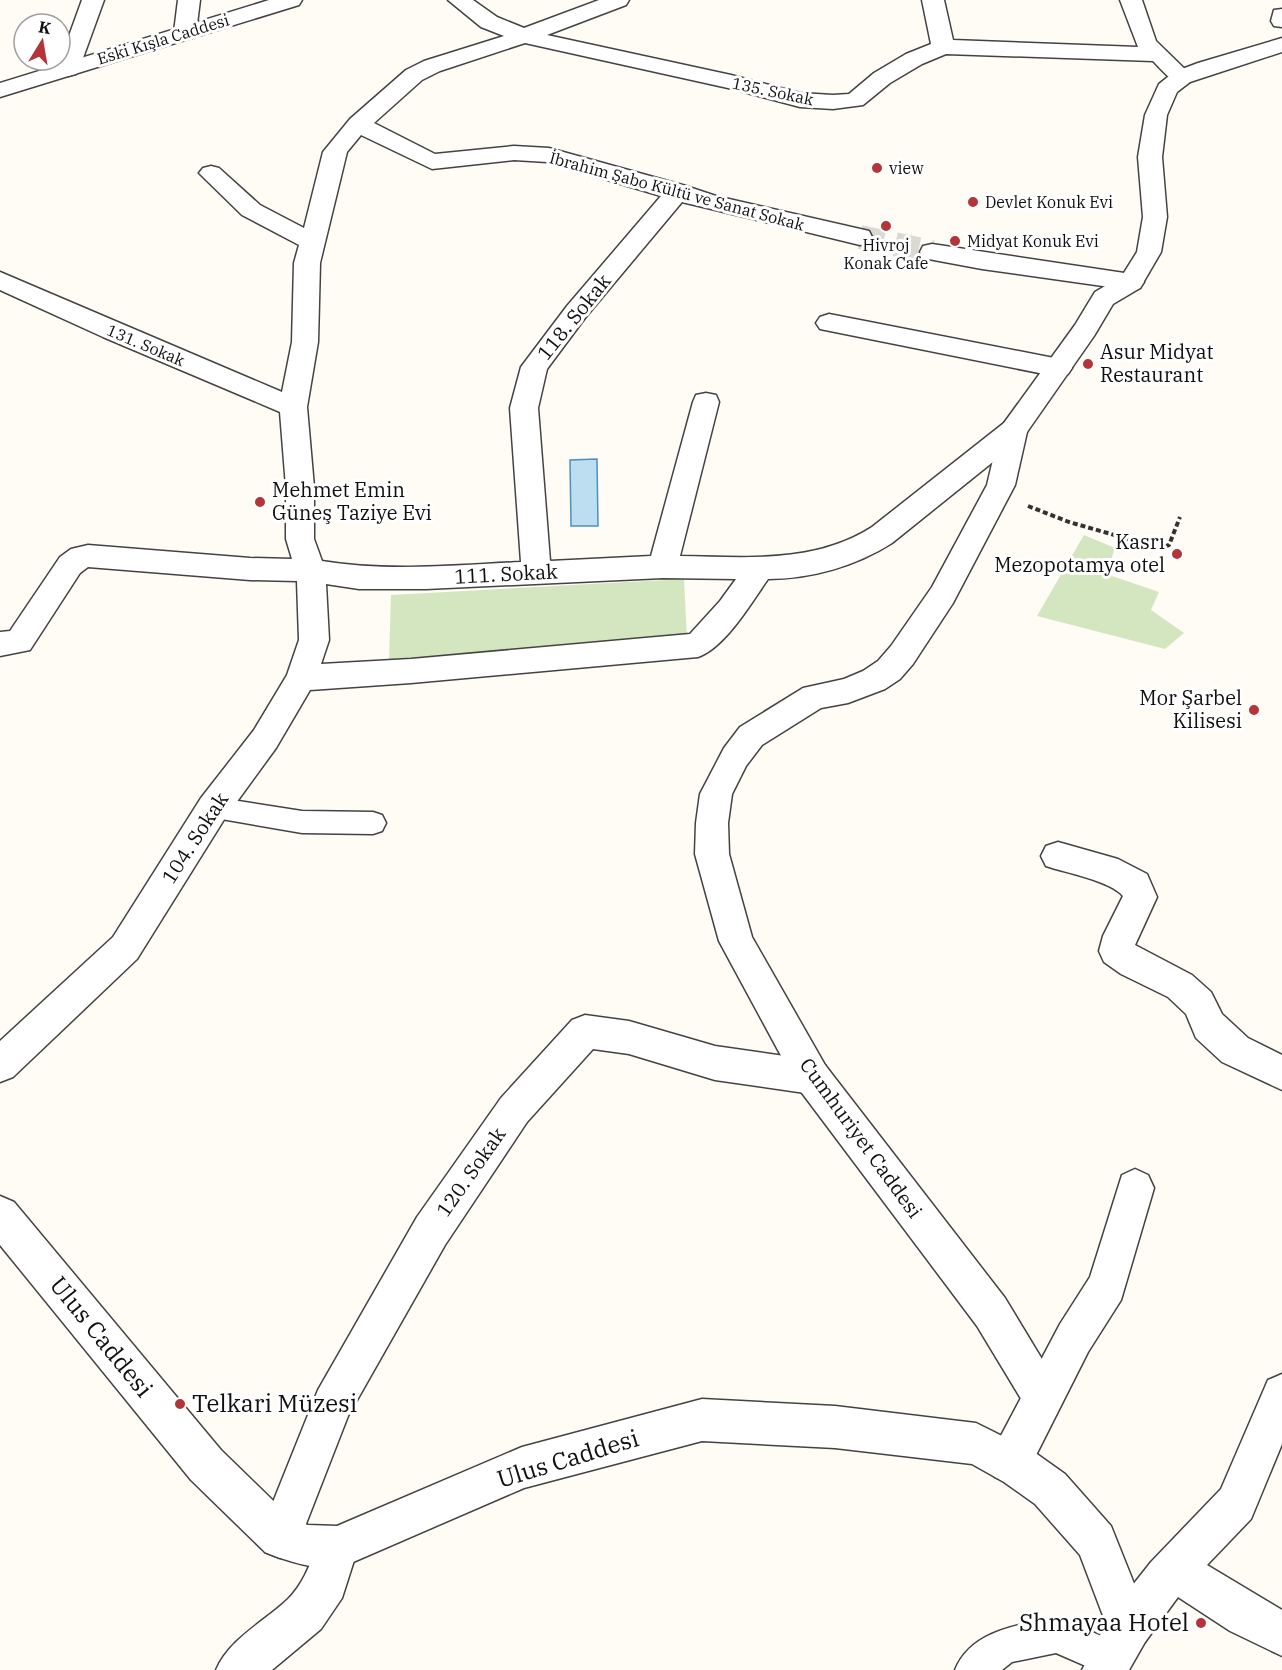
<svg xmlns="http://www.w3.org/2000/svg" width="1282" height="1670" font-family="'IBM Plex Serif',serif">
	<rect width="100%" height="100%" fill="#fefcf4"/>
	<g fill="#d3e6c0">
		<polygon points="1084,535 1115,548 1106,574 1159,592 1151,610 1184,633 1165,649 1037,616"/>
		<polygon points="684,579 687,640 389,660 391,595"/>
	</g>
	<polygon fill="#bdddf0" stroke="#4c90c0" stroke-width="1.5" points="597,459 598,526 571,526 570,460"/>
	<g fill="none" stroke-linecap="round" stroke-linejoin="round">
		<polyline stroke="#dad9d2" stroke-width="24" stroke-dasharray="24 12" stroke-linecap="butt" points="860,237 932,252"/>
		<defs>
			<g id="pedestrian">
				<polygon points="213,797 302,811 373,812 382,815 386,823 382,831 373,834 302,833 204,816 200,808 204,800"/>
				<path d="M1056 1617 1123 1645 1128 1658 1123 1670H1095L1056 1653 1012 1662 1002 1670H955C971 1630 1019 1625 1056 1617Z"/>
			</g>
			<g id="minor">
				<polygon points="82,0 104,0 79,69 76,74 68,76 60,74 57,69"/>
				<polygon points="178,0 200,0 196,32 193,37 185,39 177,37 174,32"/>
				<path d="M448 0H473L497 17 524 28 599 0H629L626 5 547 35 731 75 800 93 833 95 849 94 874 73 906 54 931 44 922 0H944L953 40 1138 47 1120 0H1142L1156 41 1193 77 1190 82C1173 86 1164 72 1153 61L946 54 922 64 890 83 863 105 833 109 800 107 728 88 525 43 440 71 422 80 374 123 435 154 514 146 549 148 686 186 716 196 869 231 872 237 869 243 860 245 682 202 585 318 547 369 538 408 550 561 651 556 693 402 696 395 706 393 716 395 719 402 680 556C746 557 814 564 872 527L1004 423 1014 420 1024 423 1028 430 1024 437 892 543C856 566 811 579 768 579 752 602 725 648 698 657L411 683 310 690 276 748 225 818 137 959 13 1077 0 1082V1041L113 937 201 798 254 730 287 675 299 640 297 581 250 580 88 567 80 573 30 650 0 656V632L10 631 60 557 71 549 88 545 250 558 292 559 286 539V487L280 412 103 337 0 290V272L282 392 292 342 294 263 299 245 242 215 199 173 203 168 211 166 219 168 260 205 304 228 323 152 350 119 406 70 424 61 504 36 481 27ZM361 135 432 169 514 160 547 162 661 196 567 306 521 367 510 408 521 562C454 565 388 572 322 561L314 539V487L307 407 318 342 320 263 347 152ZM663 578 736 579 720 601 690 634 411 659 321 664 329 640 326 584 359 589H426Z"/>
				<polygon points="1282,9 1282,27 1274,26 1271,21 1274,10"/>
				<polygon points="932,244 1131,274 1140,276 1144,282 1140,288 1131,290 982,269 923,258 920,252 923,246"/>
				<polygon points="829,314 1059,359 1068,362 1072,368 1068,374 1059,377 820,329 816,323 820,317"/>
				<path d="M1058 842 1118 859 1147 874 1157 897 1135 945 1192 975 1211 992 1222 1014 1248 1038 1282 1055V1090L1222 1062 1196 1038 1186 1014 1168 997 1121 974 1104 962 1099 951 1103 936 1123 896C1111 881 1066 873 1046 866L1041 856 1046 846Z"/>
				<polygon points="585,1015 629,1021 715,1046 812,1060 825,1065 830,1077 825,1089 812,1094 715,1080 629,1054 593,1049 527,1122 445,1245 348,1416 295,1552 280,1558 265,1552 259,1537 318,1390 417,1217 501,1098 572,1020"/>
				<polygon points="1135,1169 1148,1175 1154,1188 1121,1300 1088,1352 1025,1477 1010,1483 995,1477 989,1462 995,1447 1060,1324 1090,1277 1122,1175"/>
				<polygon points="1282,1374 1282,1444 1251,1519 1207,1565 1282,1610 1282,1656 1230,1631 1178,1597 1145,1642 1129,1670 1082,1670 1113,1610 1151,1562 1221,1489 1268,1380"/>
				<path d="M337 1527 352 1533 358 1548 342 1598 321 1629 272 1670H216C229 1639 264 1622 288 1599 307 1580 312 1557 322 1533Z"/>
			</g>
			<g id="tertiary">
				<polygon points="269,0 302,0 299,5 0,97 0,83"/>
				<polygon points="1282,38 1282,52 1190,82 1177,92 1167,115 1162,157 1167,217 1161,252 1140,288 1113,304 1094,336 1027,432 1015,485 953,603 913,664 900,679 885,689 848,703 821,708 762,745 746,766 732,794 728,823 729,854 752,937 825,1065 1005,1298 1057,1384 1063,1398 1057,1412 1043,1418 1029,1412 977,1326 799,1089 719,941 695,854 696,823 700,794 724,748 740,727 803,688 844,679 863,671 878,661 891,646 932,587 987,485 1000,430 1004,423 1075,325 1095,292 1122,276 1137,252 1143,217 1138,157 1145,115 1159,84 1174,72 1198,63"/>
				<path d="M0 1196 14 1202 221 1450 293 1520 308 1525 337 1526 522 1447 702 1399 835 1406 976 1423 1034 1452 1065 1474 1111 1526 1151 1626 1145 1642 1129 1648 1113 1642 1080 1555 1035 1504 1004 1482 972 1464 835 1448 702 1441 524 1488 337 1569C311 1568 289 1562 265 1552L191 1480 0 1245Z"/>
			</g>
		</defs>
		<use href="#pedestrian" stroke="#434343" stroke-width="3"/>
		<use href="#minor" stroke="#434343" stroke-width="3"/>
		<use href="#tertiary" stroke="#434343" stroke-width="3"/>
		<polyline stroke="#323232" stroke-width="4" stroke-dasharray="5 3" stroke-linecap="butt" points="1028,506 1069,522 1160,548 1169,545 1180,517"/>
		<use href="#pedestrian" fill="#fff" fill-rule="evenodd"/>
		<use href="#minor" fill="#fff" fill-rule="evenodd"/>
		<use href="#tertiary" fill="#fff" fill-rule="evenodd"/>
	</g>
	<g fill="#b3353a" stroke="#fff" stroke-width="2">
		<circle cx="877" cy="168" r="6"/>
		<circle cx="973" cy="202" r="6"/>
		<circle cx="886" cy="226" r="6"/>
		<circle cx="955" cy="241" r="6"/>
		<circle cx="1088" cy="364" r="6"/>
		<circle cx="260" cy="502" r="6"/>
		<circle cx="1177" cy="554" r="6"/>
		<circle cx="1254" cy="710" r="6"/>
		<circle cx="180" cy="1404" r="6"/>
		<circle cx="1201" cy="1623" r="6"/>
	</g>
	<g text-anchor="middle" stroke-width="6" stroke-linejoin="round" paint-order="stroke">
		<g font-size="16" fill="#101010" stroke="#fff">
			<text transform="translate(163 39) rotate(-17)" y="6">Eski Kışla Caddesi</text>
			<text transform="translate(773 91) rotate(12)" y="6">135. Sokak</text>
			<text transform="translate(677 191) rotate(15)" y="6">İbrahim Şabo Kültü ve Sanat Sokak</text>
			<text transform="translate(146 345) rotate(23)" y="6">131. Sokak</text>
		</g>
		<g font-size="16" fill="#101010" stroke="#fff" text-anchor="start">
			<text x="889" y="174">view</text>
			<text x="985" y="208">Devlet Konuk Evi</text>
			<text x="967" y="247">Midyat Konuk Evi</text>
			<text x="886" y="251" text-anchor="middle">Hivroj<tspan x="886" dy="18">Konak Cafe</tspan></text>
		</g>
		<g font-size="20" fill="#101010" stroke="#fff">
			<text transform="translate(574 317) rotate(-51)" y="7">118. Sokak</text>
			<text transform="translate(506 574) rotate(-3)" y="7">111. Sokak</text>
			<text transform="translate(195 838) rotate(-57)" y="7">104. Sokak</text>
			<text transform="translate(861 1138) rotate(54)" y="7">Cumhuriyet Caddesi</text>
			<text transform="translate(471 1172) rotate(-55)" y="7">120. Sokak</text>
		</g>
		<g font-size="20" fill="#101010" stroke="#fff" text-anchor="start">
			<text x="1100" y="359">Asur Midyat<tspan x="1100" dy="23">Restaurant</tspan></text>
			<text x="272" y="497">Mehmet Emin<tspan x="272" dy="23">Güneş Taziye Evi</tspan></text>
			<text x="1165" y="549" text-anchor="end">Kasrı<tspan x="1165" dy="23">Mezopotamya otel</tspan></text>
			<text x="1242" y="705" text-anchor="end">Mor Şarbel<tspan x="1242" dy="23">Kilisesi</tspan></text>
		</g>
		<g font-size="24" fill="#101010" stroke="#fff">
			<text transform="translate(101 1337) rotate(51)" y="8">Ulus Caddesi</text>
			<text transform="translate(568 1459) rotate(-17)" y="8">Ulus Caddesi</text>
		</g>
		<g font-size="24" fill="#101010" stroke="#fff" text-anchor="start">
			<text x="192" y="1412">Telkari Müzesi</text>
			<text x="1189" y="1631" text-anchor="end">Shmayaa Hotel</text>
		</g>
	</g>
	<g transform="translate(42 42) rotate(11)"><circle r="28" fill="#ffffff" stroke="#9f9f9f" stroke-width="1.5"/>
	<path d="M0-4.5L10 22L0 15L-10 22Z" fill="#b3353a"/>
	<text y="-9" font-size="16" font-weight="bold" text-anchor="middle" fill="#101010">K</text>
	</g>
</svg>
